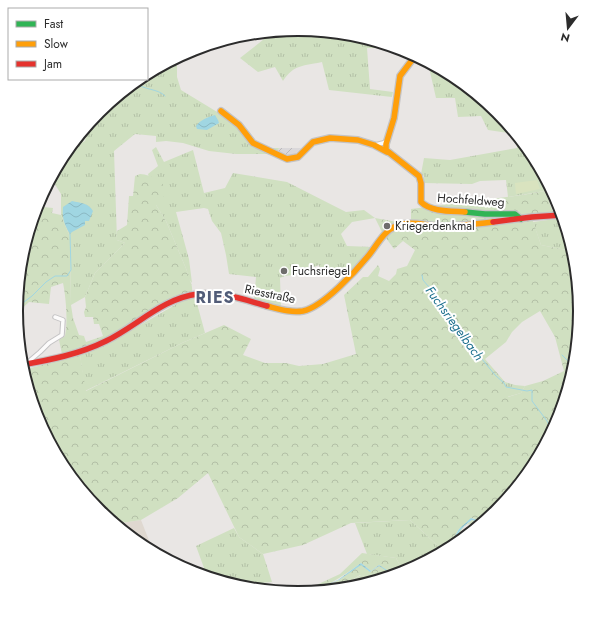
<svg xmlns="http://www.w3.org/2000/svg" width="596" height="623" font-family="Jost,sans-serif">
	<defs>
		<pattern id="industrial-furrows" width="10" height="10" patternUnits="userSpaceOnUse"><rect width="10" height="10" fill="#dad8da"/><path d="M-1 1l2-2M0 10L10 0M9 11l2-2" fill="none" stroke="#bbbabb"/></pattern>
		<pattern id="grass-tufts" width="24" height="20" patternUnits="userSpaceOnUse"><rect width="24" height="20" fill="#d0e0c1"/><path d="M3 7l-1-3M5 7V3M7 7l1-3M15 17l-1-3M17 17v-4M19 17l1-3" fill="none" stroke="#b3c0a6"/></pattern>
		<pattern id="forest-crowns" width="20" height="18" patternUnits="userSpaceOnUse"><rect width="20" height="18" fill="#d0e0c1"/><path d="M2 6a3 3 0 1 1 6 0M12 15a3 3 0 1 1 6 0" fill="none" stroke="#b3c0a6"/></pattern>
		<pattern id="water-waves" width="16" height="10" patternUnits="userSpaceOnUse"><rect width="16" height="10" fill="#a0d6e2"/><path d="M0 5q4-4 8 0t8 0" fill="none" stroke="#8ab8c2"/></pattern>
	</defs>
	<rect width="100%" height="100%" fill="#e9e6e4"/>
	<polygon fill="url(#industrial-furrows)" points="279,148 301,148 290,159 277,152"/>
	<polygon fill="#dfd8d0" points="141,520 150,543 156,554 141,546 115,524"/>
	<g fill="url(#grass-tufts)">
		<path d="M298 30 353 35 406 51 416 56 409 67 406 53 391 48H367L370 89 393 92 392 97 329 90 322 62C304 66 294 64 283 81L275 67 258 72 240 58 273 32Z"/>
		<polygon points="204,47 208,51 177,59 177,77 181,90 227,118 232,116 257,143 267,148 279,148 277,152 273,155 266,154 236,154 209,151 183,143 166,141 156,142 156,136 135,134 114,151 117,240 125,243 95,273 85,297 71,305 70,237 61,215 61,194 51,178 64,155 75,141 78,145 85,141 89,123 99,112 139,79 147,79 147,74 190,51"/>
		<polygon points="428,63 455,77 498,112 515,134 488,130 481,116 458,117 455,98 436,98"/>
		<polygon points="517,136 533,155 543,174 550,204 545,191 508,197 506,180 480,181 472,184 423,183 424,176 421,174 424,158 450,160 517,148"/>
		<polygon points="156,147 164,162 193,150 204,193 225,188 233,173 287,182 346,212 364,210 375,218 352,222 341,234 347,246 373,247 352,270 326,276 321,272 319,265 292,275 285,276 280,278 281,307 254,300 256,277 229,274 226,255 221,233 212,221 208,209 204,208 176,212 189,259 192,283 188,278 187,271 166,221 156,205 148,174 158,166 152,150"/>
		<polygon points="563,218 570,243 566,250 541,245 533,222"/>
		<polygon points="195,296 205,333 182,343 85,391 80,355 118,338 180,302"/>
		<polygon points="505,382 515,385 525,386 521,393 507,397"/>
		<polygon points="410,520 438,546 440,554 404,573 396,558 367,554 355,523"/>
		<polygon points="234,528 239,537 263,554 272,582 251,584 240,579 218,578 215,579 193,573 204,568 196,546"/>
		<polygon points="361,575 383,579 353,588 329,590 345,584"/>
	</g>
	<g fill="url(#forest-crowns)" fill-rule="evenodd">
		<path d="M89 123C87 131 87 143 78 145L75 141Z"/>
		<path d="M140 174C152 175 163 181 168 192L156 205 166 221 187 271C188 279 193 283 192 291 148 310 110 344 62 354L59 340 65 336C68 321 66 298 63 283L51 287 49 304 29 302 16 314 21 256 35 211H42L43 207 53 208 52 213 61 215 70 237 71 305 73 318 79 335 84 336 86 342 103 336 99 324H94L93 317H85L84 312 86 307 85 297 95 273 125 243 117 240V231L127 225 129 196H133L135 176Z"/>
		<path d="M545 191 553 212 531 215 541 245 566 250 570 243C575 257 576 270 577 285 578 294 580 303 580 312 579 389 544 473 483 522L472 518 459 529 447 550 440 554 438 546 410 520 351 523 303 545 263 554 239 537 208 473 178 498 141 520 115 524C81 497 56 460 38 420 31 405 28 387 23 370L80 355 86 391 182 343 224 325 251 339 243 355 265 363H286L299 366 323 364 356 354 344 295 363 277H368L378 265 380 269 378 276 389 281 396 274 397 269 407 266 415 250 403 241 394 249 383 234 375 218 397 222 411 221V209C456 203 501 199 545 191ZM540 311 555 337 564 371 543 381 525 386 521 393 508 397 505 382 485 359 506 342 512 332 522 322Z"/>
		<polygon points="472,520 482,523 480,525 466,524 455,539 452,547 449,549 460,530"/>
		<path d="M362 553 396 558 404 573C393 576 388 571 379 565L371 571 361 563C343 576 322 591 299 593L340 574Z"/>
		<path d="M361 564 370 572 379 566 396 575 383 579 360 575C343 586 333 590 313 592L339 580Z"/>
	</g>
	<polygon fill="#d9e3bf" points="537,180 540,189 516,194 515,183"/>
	<g fill="url(#water-waves)">
		<path d="M215 115 218 120 219 123 207 130 197 129 196 126C200 120 208 117 215 115Z"/>
		<path d="M72 201C81 203 88 203 93 211L89 221H85V225L72 232 70 234C64 224 62 218 63 207Z"/>
		<path d="M471 518 483 522 482 523 472 520C461 527 455 537 449 549L447 550 459 529Z"/>
		<polygon points="361,563 371,571 379,565 390,572 397,575 390,573 379,566 370,572 361,565 339,580 309,592 338,580"/>
	</g>
	<g fill="none" stroke-linecap="round" stroke-linejoin="round">
		<g stroke="#a0d6e2" stroke-width="1">
			<path d="M135 82C144 91 158 88 165 96"/>
			<polyline points="78,145 80,135"/>
			<polyline points="422,275 423,280 428,286 433,289 438,303 456,320 460,333 467,339 472,350 477,353 495,375 504,383 506,387 527,391 532,390 532,401 547,421 552,431"/>
			<polyline points="16,308 32,296 46,282 55,276 67,276 71,270 70,234"/>
			<polyline points="562,355 568,361 573,372"/>
		</g>
		<defs>
			<g id="street">
				<polyline points="375,145 383,143 387,141"/>
				<polyline points="27,363 40,352 49,343 62,335 63,320 55,317"/>
			</g>
			<polyline id="fast" points="465,212 485,214 515,214 521,219"/>
			<g id="slow">
				<path d="M415 56 400 76 394 118 386 144V150L419 176 421 183V202C431 212 451 211 465 212"/>
				<polyline points="221,111 239,125 253,143 287,159 298,157 313,142 330,138 358,140 374,145 387,152"/>
				<path d="M267 306C279 309 291 313 303 311 323 307 356 271 369 255 377 245 384 231 396 226 410 220 427 226 441 226 459 226 476 224 493 222"/>
			</g>
			<g id="jam">
				<polyline points="493,222 532,217 562,215"/>
				<path d="M21 365C50 360 80 354 106 341 137 326 163 298 198 294 222 291 245 300 267 306"/>
			</g>
		</defs>
		<use href="#street" stroke="#c4c3c4" stroke-width="5.5"/>
		<use href="#fast" stroke="#c4c3c4" stroke-width="8"/>
		<use href="#slow" stroke="#c4c3c4" stroke-width="8"/>
		<use href="#jam" stroke="#c4c3c4" stroke-width="8"/>
		<use href="#street" stroke="#fcfbfb" stroke-width="3.5"/>
		<use href="#fast" stroke="#30b455" stroke-width="5.5"/>
		<use href="#slow" stroke="#ff9f0a" stroke-width="5.5"/>
		<use href="#jam" stroke="#e5322d" stroke-width="5.5"/>
	</g>
	<g fill="#6e6d6c" stroke="#fff" stroke-width="1.5">
		<circle cx="387" cy="226" r="4"/>
		<circle cx="284" cy="271" r="4"/>
	</g>
	<g text-anchor="middle" stroke-width="4" stroke-linejoin="round" paint-order="stroke">
		<g font-size="12" fill="#2c2c2c" stroke="#fff">
			<text transform="translate(471 200) rotate(4)" y="4">Hochfeldweg</text>
			<text transform="translate(270 294) rotate(12)" y="4">Riesstraße</text>
		</g>
		<g font-size="12" fill="#2c2c2c" stroke="#fff" text-anchor="start">
			<text x="395" y="230">Kriegerdenkmal</text>
			<text x="292" y="275">Fuchsriegel</text>
		</g>
		<g font-size="13" font-style="italic" fill="#1e718f" stroke="#fff">
			<text transform="translate(455 323) rotate(54)" y="5">Fuchsriegelbach</text>
		</g>
		<g font-size="16" font-weight="bold" letter-spacing="1" fill="#525c78" stroke="#fff">
			<text x="215" y="303">RIES</text>
		</g>
	</g>
	<path d="M0 0H596V623H0ZM23 311a275 275 0 1 1 550 0a275 275 0 1 1-550 0Z" fill="#fff" fill-rule="evenodd"/>
	<path fill="none" stroke="#2c2c2c" stroke-width="2" d="M23 311a275 275 0 1 1 550 0a275 275 0 1 1-550 0Z"/>
	<rect x="8" y="8" width="140" height="72" fill="#ffffff" stroke="#ababab"/>
	<rect x="16" y="21" width="20" height="6" fill="#30b455" stroke="#ababab"/>
	<text x="44" y="28" font-size="12" fill="#2c2c2c">Fast</text>
	<rect x="16" y="41" width="20" height="6" fill="#ff9f0a" stroke="#ababab"/>
	<text x="44" y="48" font-size="12" fill="#2c2c2c">Slow</text>
	<rect x="16" y="61" width="20" height="6" fill="#e5322d" stroke="#ababab"/>
	<text x="44" y="68" font-size="12" fill="#2c2c2c">Jam</text>
	<g transform="translate(568 28) rotate(196)" stroke="#ffffff" stroke-width="3" paint-order="stroke">
	<path d="M0-3L7 15L0 10L-7 15Z" fill="#2c2c2c"/>
	<text y="-6" font-size="11" font-weight="bold" text-anchor="middle" fill="#2c2c2c">N</text>
	</g>
</svg>
